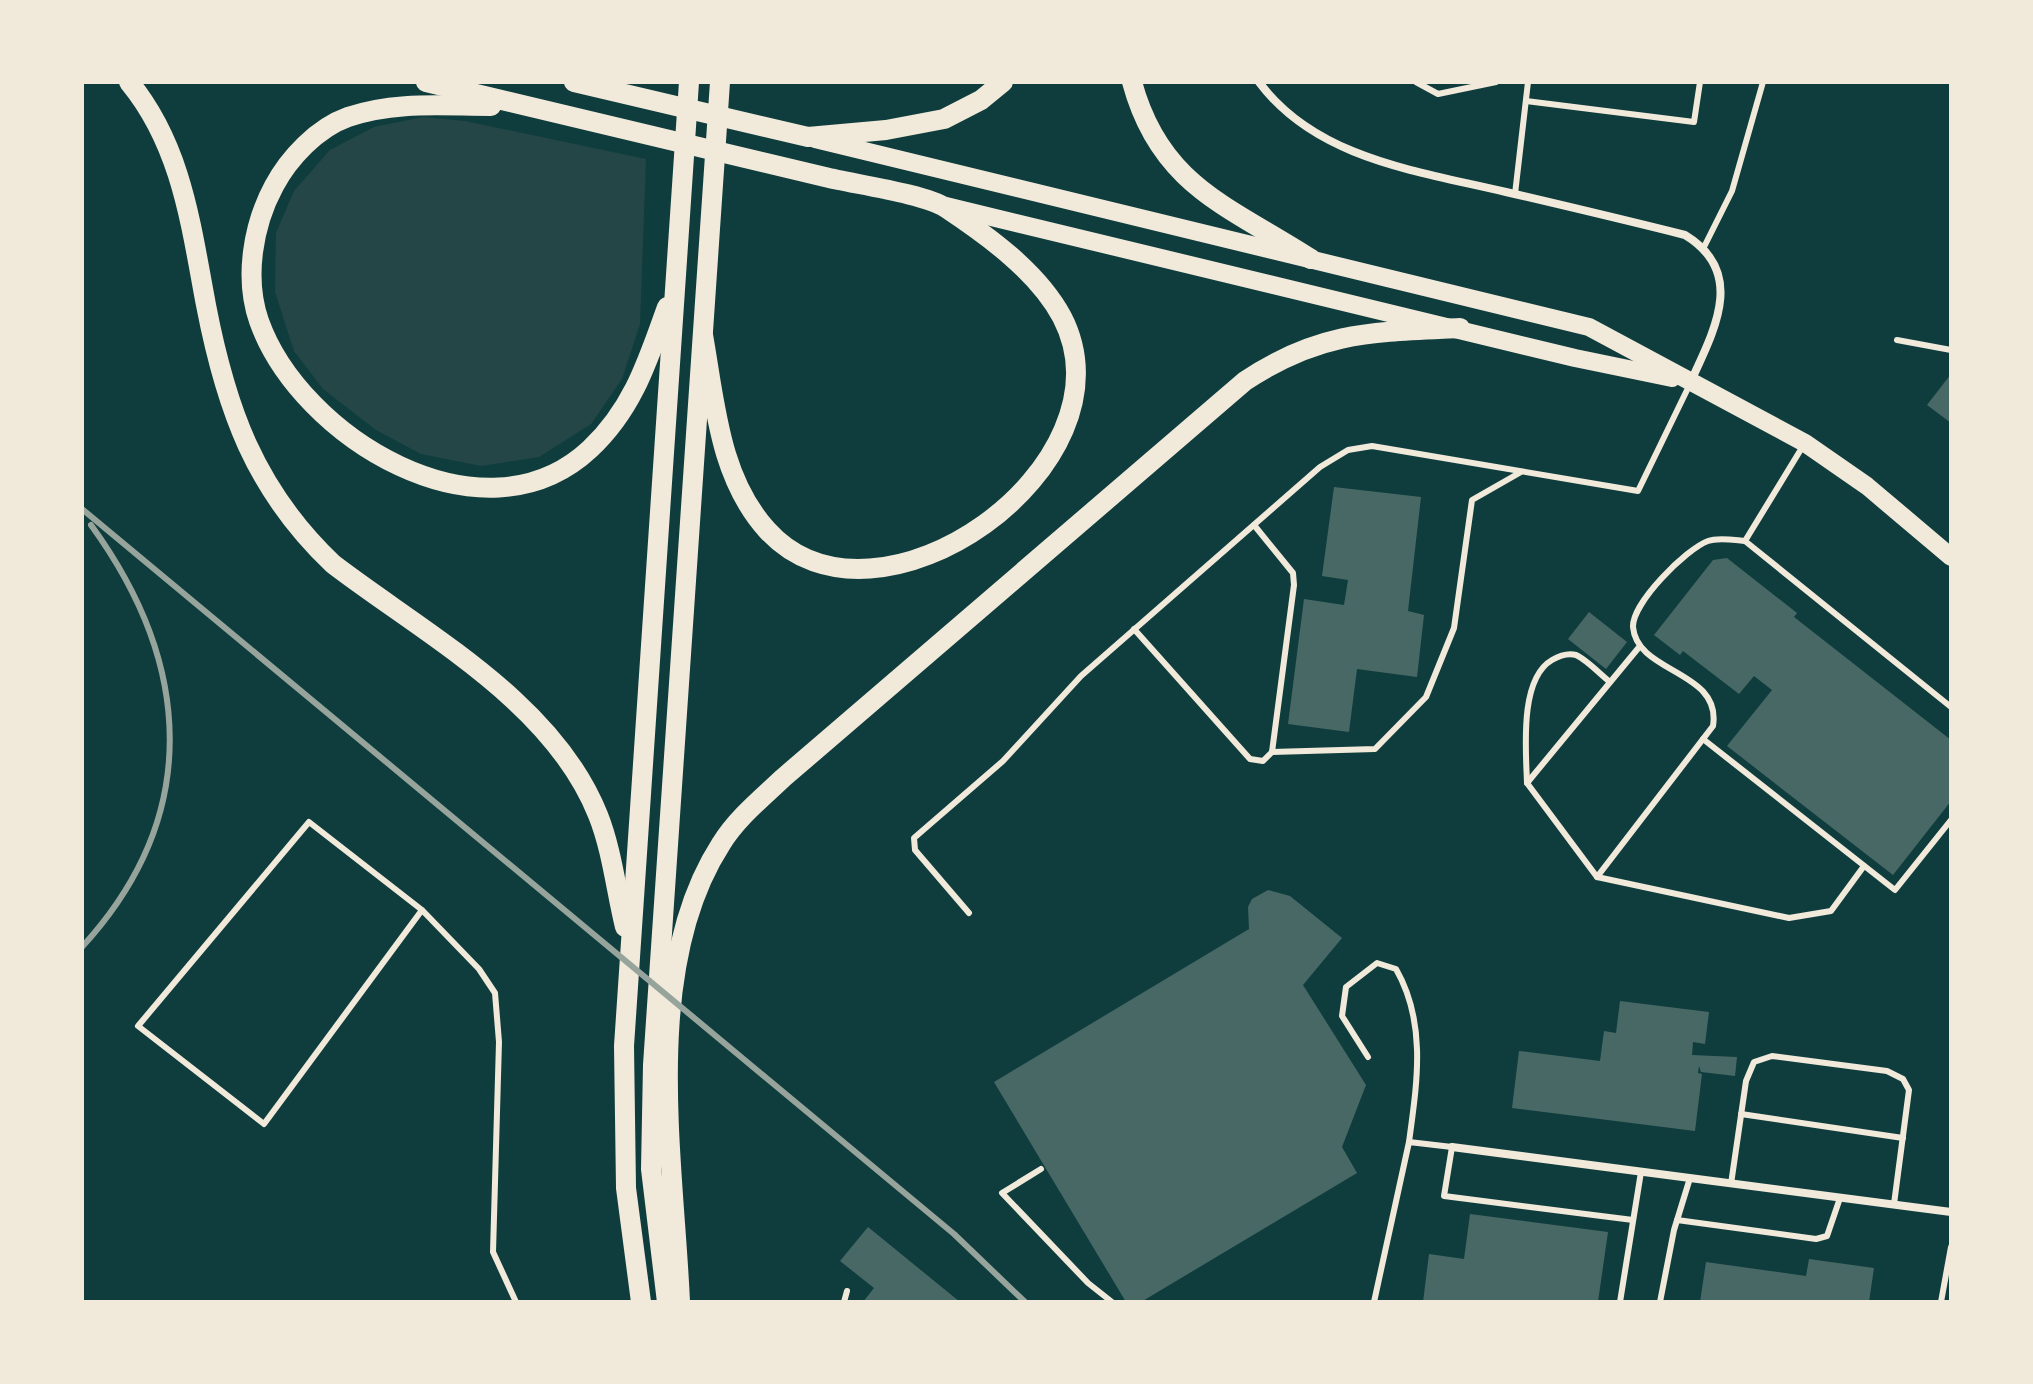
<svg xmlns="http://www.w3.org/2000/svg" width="2033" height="1384" font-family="Rubik,sans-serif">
	<rect width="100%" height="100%" fill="#0f3d3e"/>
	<polygon fill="#244646" points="423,117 465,121 646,159 640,324 622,379 591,424 539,457 481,466 421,454 376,430 323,389 294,351 275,292 276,233 294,191 330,150 374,127"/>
	<g fill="#486865">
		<polygon points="1951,374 1951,423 1927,405"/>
		<polygon points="1334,487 1421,497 1408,611 1424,615 1417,677 1357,669 1349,732 1288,724 1304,599 1344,605 1348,580 1322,576"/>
		<polygon points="1727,558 1797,613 1794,617 1951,740 1951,801 1893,875 1727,746 1772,690 1754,676 1739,694 1683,651 1680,655 1654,635 1713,560"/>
		<polygon points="1589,612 1627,642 1606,669 1568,639"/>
		<polygon points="1268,890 1290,896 1342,938 1303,985 1366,1085 1342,1147 1357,1173 1141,1302 1126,1302 994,1082 1249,929 1248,907 1252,899"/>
		<polygon points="1620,1001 1709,1012 1705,1044 1693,1042 1692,1055 1737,1057 1735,1076 1701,1072 1699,1066 1698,1073 1702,1074 1695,1131 1512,1108 1519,1051 1600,1061 1604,1031 1616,1033"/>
		<polygon points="1470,1214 1608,1232 1598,1302 1423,1302 1429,1254 1464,1259"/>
		<polygon points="868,1227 960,1302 863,1302 874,1288 840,1261"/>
		<polygon points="1809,1259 1874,1268 1869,1302 1700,1302 1706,1262 1806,1276"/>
	</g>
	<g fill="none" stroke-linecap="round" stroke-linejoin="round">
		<g stroke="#f1e9da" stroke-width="6">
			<polyline points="1416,82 1438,94 1496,82"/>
			<polyline points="1526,101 1694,122 1700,82"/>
			<polyline points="1515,194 1528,82"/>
			<polyline points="1704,247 1732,191 1763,82"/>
			<polyline points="1897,340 1951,350"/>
			<polyline points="1803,446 1745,541 1951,707"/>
			<polyline points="1134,629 1250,759 1263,761 1272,752 1294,585 1293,573 1254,525"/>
			<path d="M1640 646 1527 783 1597 877 1713 726C1722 670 1637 674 1633 627 1632 603 1686 549 1708 541 1718 537 1734 540 1745 541"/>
			<polyline points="1703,739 1895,890 1951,820"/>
			<polyline points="1272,752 1375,749 1426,697 1454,628 1472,500 1521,472"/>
			<path d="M1527 783C1526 751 1519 679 1552 660 1559 656 1568 653 1576 655 1587 660 1600 674 1610 682"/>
			<polyline points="1597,877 1789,918 1831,911 1864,866"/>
			<polyline points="422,910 264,1124 138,1026 309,822 422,910 479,969 495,993 499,1042 493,1252 516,1302"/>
			<polyline points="969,913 915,850 914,838 1003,761 1081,676 1320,467 1348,450 1372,446 1638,491 1689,386"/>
			<path d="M1368 1057 1342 1016 1346 987 1377 963 1396 969C1427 1023 1417 1083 1409 1142"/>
			<polyline points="1741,1114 1903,1138"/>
			<polyline points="1041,1169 1002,1193 1088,1283 1112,1302"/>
			<polyline points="1731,1184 1746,1081 1754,1062 1772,1056 1887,1071 1903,1079 1909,1090 1894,1204"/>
			<polyline points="1677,1220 1816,1239 1827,1236 1840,1198"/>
			<polyline points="844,1302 847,1291"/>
			<polyline points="1374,1302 1409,1142 1452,1147 1444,1196 1633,1220"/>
			<polyline points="1620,1302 1641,1172"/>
			<polyline points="1660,1302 1674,1230 1690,1178"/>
			<polyline points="1941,1302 1951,1247"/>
		</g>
		<g stroke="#f1e9da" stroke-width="8">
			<path d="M1259 82C1316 159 1418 171 1506 192 1566 206 1625 220 1685 235 1746 272 1715 329 1691 381"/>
			<polyline points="1452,1147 1951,1212"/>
		</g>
		<g stroke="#f1e9da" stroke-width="18">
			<polyline points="815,139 1589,327 1805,443 1867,486 1951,557"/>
			<polyline points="946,206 1575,358 1672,378"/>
		</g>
		<g stroke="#f1e9da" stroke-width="20">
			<path d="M129 82C182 146 191 226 206 305 226 409 255 490 333 564 426 635 553 702 598 815 612 850 616 890 625 927"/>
			<path d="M426 82C559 113 692 145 825 177 853 184 926 194 946 208 988 236 1038 272 1062 317 1139 465 876 651 767 530 719 477 715 402 703 335"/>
			<polyline points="574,82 808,137 886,130 944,119 981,100 1003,82"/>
			<path d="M1132 82C1160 186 1229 206 1311 259"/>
			<path d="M491 106C442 106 395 101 348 117 317 128 289 158 274 186 253 225 244 278 259 321 300 437 483 549 590 449 633 409 648 360 667 307"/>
			<polyline points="641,1302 626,1188 624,1046 689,82"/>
			<polyline points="667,1302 651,1169 653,1065 720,82"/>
			<path d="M680 1302C674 1162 640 969 721 844 737 818 762 798 783 778L1245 381C1320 331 1373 332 1460 328"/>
		</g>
		<g stroke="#97a49c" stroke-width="6">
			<polyline points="82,509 954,1234 1025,1302"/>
			<path d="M82 947C203 815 192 664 91 525"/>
		</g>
	</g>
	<rect width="2033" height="1384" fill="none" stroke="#f1e9da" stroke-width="168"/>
</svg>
